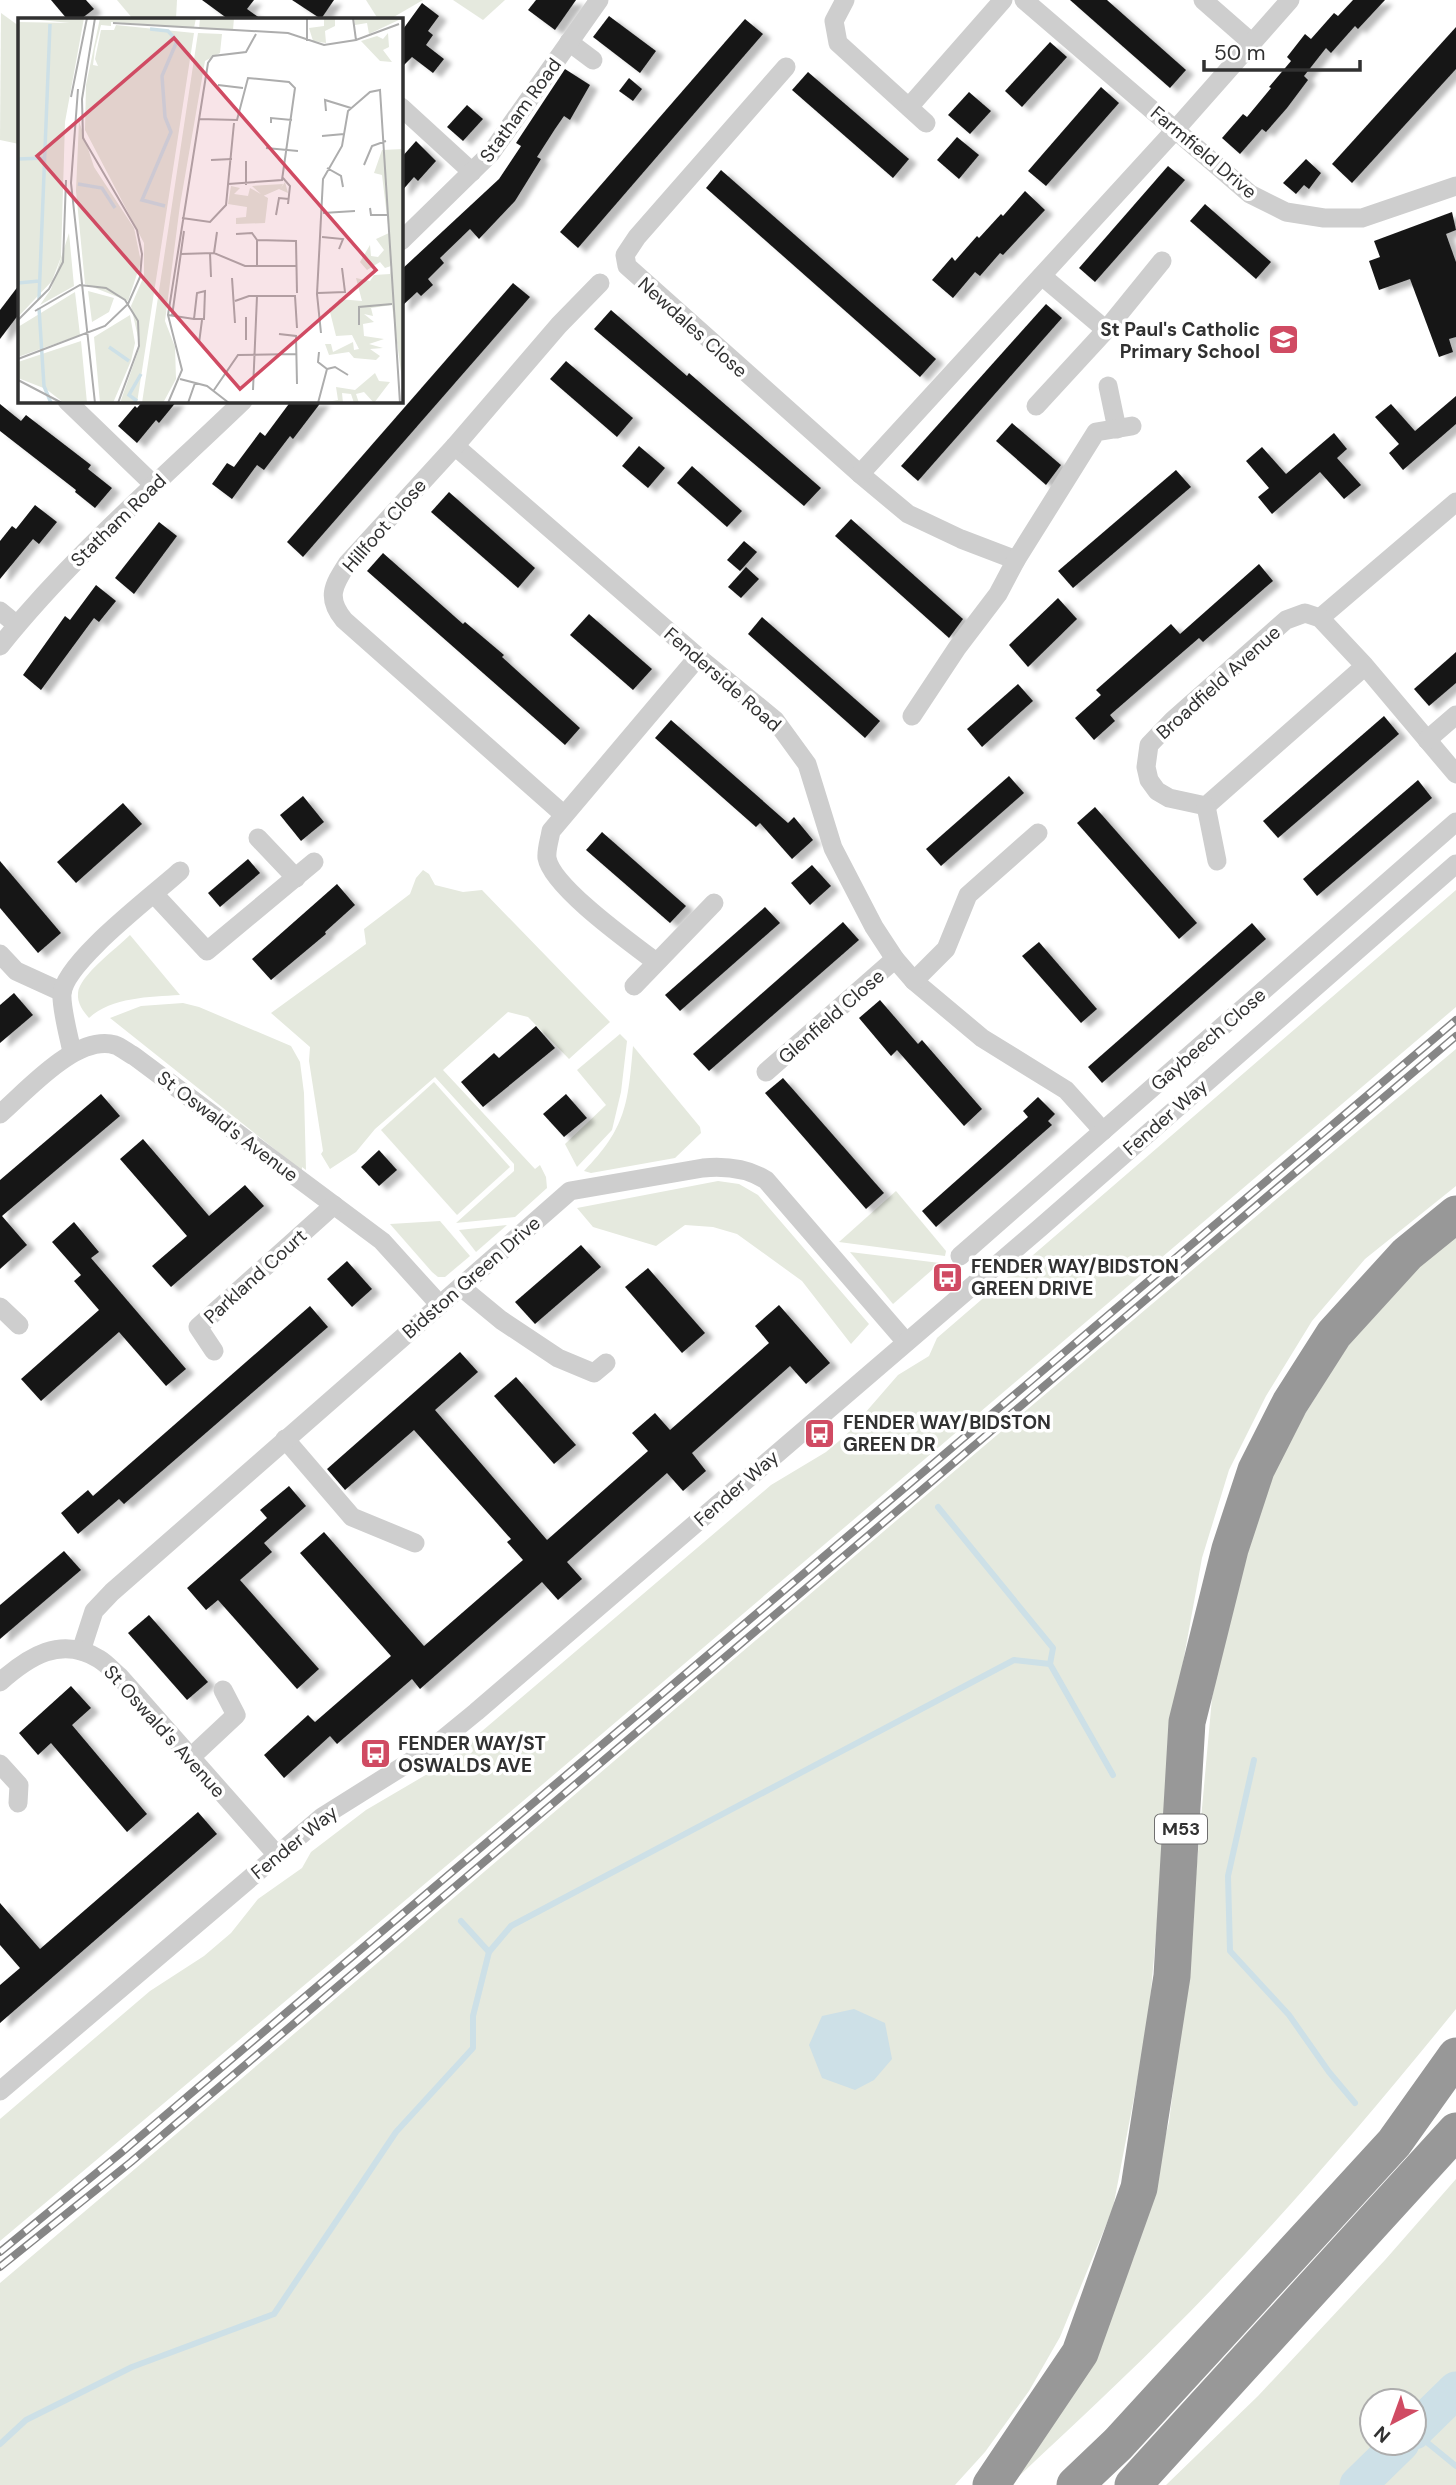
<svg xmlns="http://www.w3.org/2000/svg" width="1456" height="2485" font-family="'DM Sans',sans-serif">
	<defs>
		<filter id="shadow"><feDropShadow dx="8" dy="4.5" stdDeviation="2" flood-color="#0004"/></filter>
	</defs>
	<rect width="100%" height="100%" fill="#fff"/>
	<g fill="#e5e9de">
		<polygon points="117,0 177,0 176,19 133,19"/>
		<polygon points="366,0 423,0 392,18 378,19"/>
		<polygon points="453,0 505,0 483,20"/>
		<polygon points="1,13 19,26 19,144 0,140"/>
		<polygon points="423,870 429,874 435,885 463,892 482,890 610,1022 569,1059 528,1017 508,1012 443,1070 535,1169 540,1165 546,1177 547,1188 515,1217 456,1223 514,1171 514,1164 435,1077 375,1129 356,1152 330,1169 321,1154 323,1151 309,1061 310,1047 271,1013 366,944 364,929 410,894 416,878"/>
		<polygon points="1456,890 1456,1007 496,1824 0,2241 0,2119 150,1991 204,1956 231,1933 258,1899 302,1868 311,1852 366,1810 441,1766 771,1485 826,1452 845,1436 898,1375 929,1356 937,1338"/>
		<path d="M130 935 180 995C149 997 112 997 89 1018 83 1011 77 1003 78 993 79 976 117 948 130 935Z"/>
		<polygon points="183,1003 199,1007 291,1046 300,1062 304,1093 306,1170 302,1167 302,1171 110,1018 141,1006"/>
		<polygon points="620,1034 627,1041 621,1092 612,1130 577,1167 565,1144 606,1105 577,1070"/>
		<path d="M633 1046 700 1127 701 1133 675 1158 591 1173 584 1171C626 1128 628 1104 633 1046Z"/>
		<path d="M1456 1049V1186L1365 1259 1312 1321 1266 1396 1229 1470 1202 1558 1178 1690 1148 2024 1113 2208 1060 2337 1029 2391 985 2452 955 2485H0V2283C486 1873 967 1456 1456 1049Z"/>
		<polygon points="434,1082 510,1167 457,1215 381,1130"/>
		<polygon points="718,1181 739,1184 758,1195 869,1324 851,1344 802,1281 737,1234 713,1227 685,1225 656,1246 593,1227 577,1208"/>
		<polygon points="896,1191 946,1251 945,1256 839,1242"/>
		<polygon points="440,1221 470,1256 445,1277 438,1277 432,1272 390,1224"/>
		<polygon points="507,1225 476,1252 459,1230"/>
		<path d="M1456 1234V2009C1379 2104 1299 2198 1215 2286 1151 2353 1083 2416 1016 2479L1134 2257 1169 2122 1184 2006 1212 1698 1246 1534 1283 1449 1345 1350 1385 1294Z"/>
		<polygon points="850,1252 940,1263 893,1304"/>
		<polygon points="1456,2179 1456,2385 1414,2425 1414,2401 1372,2401 1372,2443 1395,2443 1351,2485 1166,2485 1258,2396 1385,2260"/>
		<polygon points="1456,2397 1456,2485 1367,2485 1410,2443 1414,2443 1414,2439"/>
	</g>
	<polygon fill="#cde0e7" points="854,2009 885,2023 892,2059 874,2080 855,2090 822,2078 809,2045 822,2016"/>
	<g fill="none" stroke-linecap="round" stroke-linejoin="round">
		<g stroke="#cde0e7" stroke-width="6">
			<polyline points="1050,1664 1113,1775"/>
			<polyline points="1254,1760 1228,1876 1230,1951 1289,2015 1329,2072 1355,2103"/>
			<polyline points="461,1921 489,1952"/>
			<polyline points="1418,2435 1456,2466"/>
			<polyline points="0,2444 26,2420 132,2367 274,2314 396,2132 473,2048 473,2016 489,1952 511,1926 1014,1660 1050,1664 1053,1648 938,1507"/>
		</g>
		<g stroke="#cde0e7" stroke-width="37">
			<polyline points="1414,2431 1456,2390"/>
			<polyline points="1358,2485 1401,2443"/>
		</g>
	</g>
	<g fill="#181818" filter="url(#shadow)">
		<polygon points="51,0 86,0 94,9 81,19 67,19"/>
		<polygon points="202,0 254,0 247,9 261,19 228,19"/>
		<polygon points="292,0 334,0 321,19"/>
		<polygon points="536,0 576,0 555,30 528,10"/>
		<polygon points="1070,0 1107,0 1186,70 1170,88"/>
		<polygon points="1353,0 1385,0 1358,29 1355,26 1331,53 1326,48 1304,76 1308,80 1287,108 1266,132 1262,129 1240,154 1222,138 1243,114 1247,117 1271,88 1269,87 1291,61 1287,57 1305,34 1311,39 1334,13 1338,16"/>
		<polygon points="422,3 439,16 428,31 433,35 426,45 444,59 433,73 412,57 401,68 401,32"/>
		<polygon points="609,16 656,51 640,73 593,37"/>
		<polygon points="745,19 763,34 578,248 560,232"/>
		<polygon points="1456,27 1456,69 1352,183 1332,164"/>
		<polygon points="1050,42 1067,57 1022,107 1005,91"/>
		<polygon points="565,69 590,85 570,120 564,116 555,129 537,157 541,159 515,201 479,239 470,229 440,258 444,263 428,279 433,285 421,296 417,292 401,307 401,270 499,179 521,146 516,143"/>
		<polygon points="808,72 909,159 893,178 792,90"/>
		<polygon points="629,78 642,89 633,101 619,91"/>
		<polygon points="1101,87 1119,103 1046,186 1028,171"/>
		<polygon points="969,92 991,111 970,134 948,115"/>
		<polygon points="467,105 483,119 463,141 447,127"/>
		<polygon points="957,137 979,155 959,179 937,160"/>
		<polygon points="416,141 436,161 418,181 414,177 401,192 401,158"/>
		<polygon points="1306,159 1321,173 1309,189 1304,185 1296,194 1283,183"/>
		<polygon points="1168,166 1185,180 1095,282 1079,268"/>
		<polygon points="721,170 936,359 920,377 706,188"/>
		<polygon points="1025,191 1045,210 1003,255 1000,253 980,276 975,272 953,298 932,280 952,257 955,261 977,236 979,238 1001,214 1003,216"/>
		<polygon points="1205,204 1271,262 1256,279 1190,221"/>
		<polygon points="1452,212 1456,230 1446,234 1456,262 1456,337 1449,339 1453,352 1439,357 1410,279 1379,290 1369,261 1380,257 1374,241"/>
		<polygon points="513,283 530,297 303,557 287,542"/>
		<polygon points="19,285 19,314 0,339 0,310"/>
		<polygon points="1046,304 1062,318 918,481 901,466"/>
		<polygon points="611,310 687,376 689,373 821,488 804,506 594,329"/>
		<polygon points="566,361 633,418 617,437 550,379"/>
		<polygon points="1456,396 1456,424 1403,470 1389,453 1399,444 1375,417 1391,404 1415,431"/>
		<polygon points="143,401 177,401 159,423 156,420 137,443 118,426 135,406 137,408"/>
		<polygon points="291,401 322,401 293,439 290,436 264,470 257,465 232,499 212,484 227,463 234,467 260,432 265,436"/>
		<polygon points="0,404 21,421 26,415 91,465 88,469 112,488 95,508 75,492 76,490 0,431"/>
		<polygon points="1012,423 1061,465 1046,485 996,441"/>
		<polygon points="1334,433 1347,449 1337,458 1361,485 1344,499 1320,472 1272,514 1258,497 1269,488 1246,461 1262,447 1286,474"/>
		<polygon points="639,446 665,468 648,488 622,466"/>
		<polygon points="692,466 742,511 727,527 677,483"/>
		<polygon points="1176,470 1191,487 1073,588 1058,571"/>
		<polygon points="449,492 535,568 518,588 431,512"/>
		<polygon points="35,505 57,522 39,544 33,539 0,579 0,541 12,526 16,529"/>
		<polygon points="851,519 963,619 949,638 835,536"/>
		<polygon points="159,522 177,536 134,594 115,578"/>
		<polygon points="744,541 757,552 740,571 727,560"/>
		<polygon points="383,553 463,624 465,622 504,655 502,657 580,728 565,745 367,571"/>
		<polygon points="1259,564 1273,581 1203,642 1199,638 1110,715 1115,721 1094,740 1075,718 1101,695 1096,690 1171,624 1180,634"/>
		<polygon points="746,567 759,579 741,598 728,587"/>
		<polygon points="96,585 116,601 99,622 94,618 41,690 23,675 65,616 70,620"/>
		<polygon points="1058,598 1077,619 1028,667 1009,645"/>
		<polygon points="589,614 652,669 633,690 570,635"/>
		<polygon points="762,617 880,721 865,738 748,634"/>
		<polygon points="1456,652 1456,683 1429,706 1414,689"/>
		<polygon points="1018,684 1033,701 982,747 967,729"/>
		<polygon points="1384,716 1399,734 1278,838 1263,821"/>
		<polygon points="671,720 788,823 794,817 813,840 792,859 760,823 756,827 655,738"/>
		<polygon points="1009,776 1024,793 941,866 926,849"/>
		<polygon points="1418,780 1432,798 1317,896 1303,879"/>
		<polygon points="303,796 324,822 301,841 280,815"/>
		<polygon points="123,803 142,824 76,883 57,862"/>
		<polygon points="1095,807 1197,923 1179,939 1077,823"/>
		<polygon points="602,832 686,906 670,923 586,850"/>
		<polygon points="248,859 260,873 220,907 208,893"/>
		<polygon points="0,861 61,933 38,953 0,908"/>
		<polygon points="812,865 831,886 810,905 791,883"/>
		<polygon points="337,884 355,905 325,932 326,934 271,980 252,959"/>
		<polygon points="765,907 780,923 680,1011 665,995"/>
		<polygon points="843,922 859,940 709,1071 693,1054"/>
		<polygon points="1252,923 1266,939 1102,1083 1088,1067"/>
		<polygon points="1039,942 1097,1009 1081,1023 1022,956"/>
		<polygon points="14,993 33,1015 0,1043 0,1005"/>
		<polygon points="880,1000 918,1044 922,1040 982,1109 964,1126 897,1050 891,1056 859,1018"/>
		<polygon points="536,1026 555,1048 483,1107 461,1082 494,1053 499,1058"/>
		<polygon points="783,1078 884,1193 866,1209 765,1093"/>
		<polygon points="101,1094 120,1116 2,1216 27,1245 0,1269 0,1180"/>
		<polygon points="566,1094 587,1118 564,1137 543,1114"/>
		<polygon points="1038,1097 1055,1114 1048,1121 1052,1125 936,1227 922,1211 1028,1117 1023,1111"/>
		<polygon points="143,1139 209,1216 245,1185 264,1206 171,1287 152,1266 187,1236 120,1159"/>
		<polygon points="379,1150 397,1170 379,1186 361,1167"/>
		<polygon points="74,1222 99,1252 91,1258 186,1369 166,1386 119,1332 41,1401 21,1379 99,1310 74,1281 81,1275 52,1242"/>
		<polygon points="581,1245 601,1267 535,1324 515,1302"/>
		<polygon points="347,1261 372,1289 352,1307 327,1279"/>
		<polygon points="648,1268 705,1333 682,1353 625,1287"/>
		<polygon points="779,1305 830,1363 806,1384 790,1366 692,1453 706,1471 683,1491 667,1473 567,1562 582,1579 558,1600 542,1582 420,1689 412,1679 337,1744 330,1736 284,1778 264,1755 308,1715 315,1722 391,1656 300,1553 324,1532 424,1646 523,1560 507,1542 511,1539 414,1430 345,1490 327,1469 460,1352 478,1372 435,1410 547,1540 648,1451 632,1433 655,1413 670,1430 769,1343 755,1326"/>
		<polygon points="310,1306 328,1327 124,1504 119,1499 78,1534 61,1513 88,1490 93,1496"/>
		<polygon points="516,1377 576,1445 554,1464 494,1396"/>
		<polygon points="289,1486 306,1506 264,1543 272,1552 240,1580 319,1669 297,1689 218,1600 206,1610 187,1588 267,1518 260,1510"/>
		<polygon points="64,1551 81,1570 0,1639 0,1605"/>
		<polygon points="149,1615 208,1682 187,1700 128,1633"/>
		<polygon points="71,1686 91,1708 72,1725 147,1814 127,1832 51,1743 38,1755 19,1733"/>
		<polygon points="198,1812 217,1834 0,2023 0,1985 20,1968 0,1945 0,1903 40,1949"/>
	</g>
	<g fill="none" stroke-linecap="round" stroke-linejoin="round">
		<g stroke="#cecece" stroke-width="19">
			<polyline points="845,0 834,21 838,43 926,123"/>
			<polyline points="1024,0 1250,194 1286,212 1324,218 1362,218 1456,186"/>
			<polyline points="1203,0 1252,43"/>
			<polyline points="569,42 593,60"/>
			<polyline points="786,67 637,237 625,255 627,266 860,474 908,514 961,539 1016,560"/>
			<polyline points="401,107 472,172"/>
			<polyline points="909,107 1003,0"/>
			<polyline points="401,241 491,153 599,0"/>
			<polyline points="1042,276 1106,330"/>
			<polyline points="1108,386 1117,429"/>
			<polyline points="67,401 154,485"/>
			<polyline points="1036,406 1106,330 1162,261"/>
			<polyline points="455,446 698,657 775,720 807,764 833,848 874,927 895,959 914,981 982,1038 1066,1090 1103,1131"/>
			<polyline points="860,474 1176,129 1290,0"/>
			<polyline points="0,611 17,625"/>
			<polyline points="1320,618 1456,502"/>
			<path d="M0 646C72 556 160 481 243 401"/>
			<polyline points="1365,666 1206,806 1169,798 1157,791 1149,780 1146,767 1149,745 1173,720 1286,620 1305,613 1320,618 1365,666 1456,774"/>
			<polyline points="912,716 957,648 998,594 1016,560 1096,432 1132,426"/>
			<polyline points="1427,740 1456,715"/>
			<polyline points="1206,806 1217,861"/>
			<path d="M563 814 344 620C326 598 333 586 347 564L455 446 559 325 600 283"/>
			<polyline points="258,838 296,878"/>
			<polyline points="154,894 207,951 314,862"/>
			<polyline points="0,954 16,971 62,992"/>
			<path d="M656 962C631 943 552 887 547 858 546 850 550 838 551 831L698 657"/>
			<polyline points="914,981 946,949 968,895 1038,833"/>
			<polyline points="634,986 714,903"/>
			<path d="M72 1052C69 1037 61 1008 62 994 64 962 155 894 180 871"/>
			<polyline points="766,1072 895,959"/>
			<path d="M0 1114C27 1091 76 1034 115 1045 121 1047 128 1053 134 1056L382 1241 440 1305"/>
			<polyline points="960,1256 1456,822"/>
			<polyline points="461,1287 501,1320 558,1358 594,1373 606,1363"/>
			<polyline points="0,1307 19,1325"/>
			<polyline points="214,1351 198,1327 334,1205"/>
			<polyline points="285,1439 352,1517 415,1543"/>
			<path d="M81 1651 94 1611 112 1592 570 1191 703 1168C725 1166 747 1168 766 1180L906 1342"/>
			<path d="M0 1682C28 1657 61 1635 99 1659 106 1663 113 1671 120 1677L277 1855"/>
			<polyline points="190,1758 236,1715 223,1690"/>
			<polyline points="0,1764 19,1785 18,1803"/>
			<polyline points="0,2091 322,1817 432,1748 476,1712 1041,1227 1456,864"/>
		</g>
		<g stroke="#989898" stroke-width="37">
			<polyline points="991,2485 1080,2353 1139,2188 1172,1976 1187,1722 1230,1549 1256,1470 1290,1403 1334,1334 1407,1254 1456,1214"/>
			<polyline points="1075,2485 1118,2444 1394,2143 1456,2056"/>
			<polyline points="1133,2485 1456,2131"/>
		</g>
		<defs>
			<g id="rail">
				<polyline points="0,2252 122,2152 1456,1020"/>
				<polyline points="0,2267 131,2162 1456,1036"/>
			</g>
		</defs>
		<use href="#rail" stroke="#868686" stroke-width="8"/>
		<use href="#rail" stroke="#fff" stroke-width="5" stroke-dasharray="16" stroke-linecap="butt"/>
	</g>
	<defs>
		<symbol id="school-square" viewBox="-11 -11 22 22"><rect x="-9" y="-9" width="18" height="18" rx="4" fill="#d04b63" stroke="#fff"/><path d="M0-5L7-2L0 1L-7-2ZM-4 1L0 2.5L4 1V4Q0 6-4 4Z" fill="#fff"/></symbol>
		<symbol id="bus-square" viewBox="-11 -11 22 22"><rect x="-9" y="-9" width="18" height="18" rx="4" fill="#d04b63" stroke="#fff"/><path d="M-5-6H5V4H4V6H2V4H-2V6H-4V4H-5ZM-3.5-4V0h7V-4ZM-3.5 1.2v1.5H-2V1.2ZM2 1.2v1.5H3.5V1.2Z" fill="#fff"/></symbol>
	</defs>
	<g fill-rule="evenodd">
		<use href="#school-square" x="1266" y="322" width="35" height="35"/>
		<use href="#bus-square" x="930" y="1260" width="35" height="35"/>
		<use href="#bus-square" x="802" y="1416" width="35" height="35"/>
		<use href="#bus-square" x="358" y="1736" width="35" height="35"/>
	</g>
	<g text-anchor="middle" stroke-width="7" stroke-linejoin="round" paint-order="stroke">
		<rect fill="#fff" stroke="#6f6f6f" stroke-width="2" x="1155" y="1814.5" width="52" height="29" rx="5"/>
		<g font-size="18" font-weight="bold" fill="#313131">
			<text x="1181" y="1835">M53</text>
		</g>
		<g font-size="19" fill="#313131" stroke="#fff">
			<text transform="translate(520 110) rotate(-54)" y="7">Statham Road</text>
			<text transform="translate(1204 152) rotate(40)" y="7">Farmfield Drive</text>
			<text transform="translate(693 327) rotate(42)" y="7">Newdales Close</text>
			<text transform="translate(118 520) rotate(-44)" y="7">Statham Road</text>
			<text transform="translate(384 525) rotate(-49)" y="7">Hillfoot Close</text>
			<text transform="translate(723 679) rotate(41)" y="7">Fenderside Road</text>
			<text transform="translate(1218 682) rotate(-42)" y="7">Broadfield Avenue</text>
			<text transform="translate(831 1016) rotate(-41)" y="7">Glenfield Close</text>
			<text transform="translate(1208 1039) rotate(-41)" y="7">Gaybeech Close</text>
			<text transform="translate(1165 1117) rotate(-41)" y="7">Fender Way</text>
			<text transform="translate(228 1126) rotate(37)" y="7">St Oswald's Avenue</text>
			<text transform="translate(255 1276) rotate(-42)" y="7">Parkland Court</text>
			<text transform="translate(471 1277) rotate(-41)" y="7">Bidston Green Drive</text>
			<text transform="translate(736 1488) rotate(-41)" y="7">Fender Way</text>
			<text transform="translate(165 1731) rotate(48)" y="7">St Oswald's Avenue</text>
			<text transform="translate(294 1842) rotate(-39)" y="7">Fender Way</text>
		</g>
		<g font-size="19" font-weight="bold" fill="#313131" stroke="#fff" text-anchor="start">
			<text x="1260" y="336" text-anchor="end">St Paul's Catholic<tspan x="1260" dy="22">Primary School</tspan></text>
			<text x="971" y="1273">FENDER WAY/BIDSTON<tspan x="971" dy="22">GREEN DRIVE</tspan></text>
			<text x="843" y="1429">FENDER WAY/BIDSTON<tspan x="843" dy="22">GREEN DR</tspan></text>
			<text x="398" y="1750">FENDER WAY/ST<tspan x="398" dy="22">OSWALDS AVE</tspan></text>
		</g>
	</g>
	<g transform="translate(18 18)">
		<rect width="385" height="385" fill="#fff"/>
		<path d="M2 0H66L47 104 43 239 34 263 0 299V4L52 5ZM82 0H178L176 10 93 4V8L83 7 77 31 75 47 80 48 77 41 83 12H96L98 7 176 15 119 385H102L122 328 113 288 126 258V225L67 112 68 67ZM182 0H216L215 12 181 11ZM306 0H317V8L307 13 308 25 295 23 291 10 306 8ZM336 0H385L351 16 349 5 337 7ZM180 15 204 16 202 35 187 43 162 187 147 303 157 329 158 361 145 385H124ZM370 15 371 29 365 32 374 44 362 43 343 23 359 18 365 21ZM61 103 76 149 116 210 123 244 110 283 67 266 58 173ZM385 131V369L374 287 353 290 355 298 346 296 356 304 345 306 346 318 366 321 351 326 365 330 352 331 362 338 358 342 336 340 331 334 311 337 307 326H313L315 334 335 324 336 332 341 331 334 317 318 318 311 290 318 289 321 281 344 283 338 260 352 263 356 257 372 256 373 248 367 250 362 244 349 252 342 244 352 227 353 238 360 239 366 232 358 221 371 215 364 157 356 155 364 132ZM267 164 270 175 261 171 245 178 234 168 265 166 263 170ZM213 168 222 170 216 176 230 178 232 170 250 180 247 205 218 206V200L228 199 229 189 210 186ZM51 215 56 268 22 287 33 271ZM70 273 96 280 91 294 74 304ZM57 274 62 317 0 339V309ZM112 297 117 325 113 343 95 385H82L76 319ZM63 323 69 385H46L28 371 0 360V344ZM357 355 361 363 372 364 356 385 346 374 338 376 341 385H336L333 376 324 375 325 385H304L320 382 318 369 337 372Z" fill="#e5e9de"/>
		<path fill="none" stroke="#cde0e7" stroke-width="3.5" d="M132 11 150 13 159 23 144 58 147 99 153 114 124 182 147 188M0 141 27 140M60 166 84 170 97 190M0 265 21 263M21 281 32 6M21 290 26 368 33 385M91 329 111 343M119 383 111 377 123 356"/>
		<path fill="none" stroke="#adadad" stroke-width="2" d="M289 0V23M335 0 338 22M95 5 270 15 306 27 338 22 381 6M200 67 225 70M60 71 53 165 77 385M53 79 69 0M308 93 307 82 333 90M181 101 219 102 230 60 271 64 277 70 264 162 210 166M253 105V100L274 102M304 118 326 116M248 130 280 133M193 142 214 141M228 143V167M346 147 354 128 368 123M309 150 323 158 325 169M265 160 272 168 270 186M352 190 353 197H370M305 195 337 193M258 197 261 180 271 181M164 200 192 204 208 187 216 105M218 216 234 215 239 222M304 219 325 221 321 231M239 222 278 223 279 275M239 222V248M192 235 193 259M196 235 199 214M163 236 196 235 227 248H279M214 260 217 305M300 275 327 274 324 250M217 283 231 278H277L279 310M17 293 62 267 88 270 107 282 120 303 121 328 100 385M150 297 176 301H186L187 273 179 275 176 301M154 298 166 213M228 299V322M0 302 31 271 45 244 48 162M341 307V289L374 286M303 315 299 276 305 161 324 128 330 93 352 74 362 72 382 385M261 316 278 318 279 366M181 325 184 302M301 334 300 344 309 351M0 341 87 308 110 286 122 259 124 236 119 212 65 120 64 81 77 0M309 351 317 349 330 357M162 361 189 368 211 385M0 362 44 385M196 372 220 337 279 336M235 372 239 278M150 385 164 352 150 297 190 45 195 38 228 34 238 16M170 385 177 365M300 385 309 351"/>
		<path fill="#d04b63" fill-opacity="0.15" stroke="#d04b63" stroke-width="3.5" d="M156 20 358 252 222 371 19 138Z"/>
		<rect width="385" height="385" fill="none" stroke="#313131" stroke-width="3.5"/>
	</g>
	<g transform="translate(1393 2422) rotate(221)"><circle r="33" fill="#ffffff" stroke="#adadad" stroke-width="2"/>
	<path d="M0-5L12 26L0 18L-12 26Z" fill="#d04b63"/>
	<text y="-10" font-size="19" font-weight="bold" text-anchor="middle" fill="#313131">N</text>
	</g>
	<path d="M1204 60v10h156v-10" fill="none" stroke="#313131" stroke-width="3.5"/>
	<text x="1214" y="60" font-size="21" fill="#313131" stroke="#ffffff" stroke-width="5" paint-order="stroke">50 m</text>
</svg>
